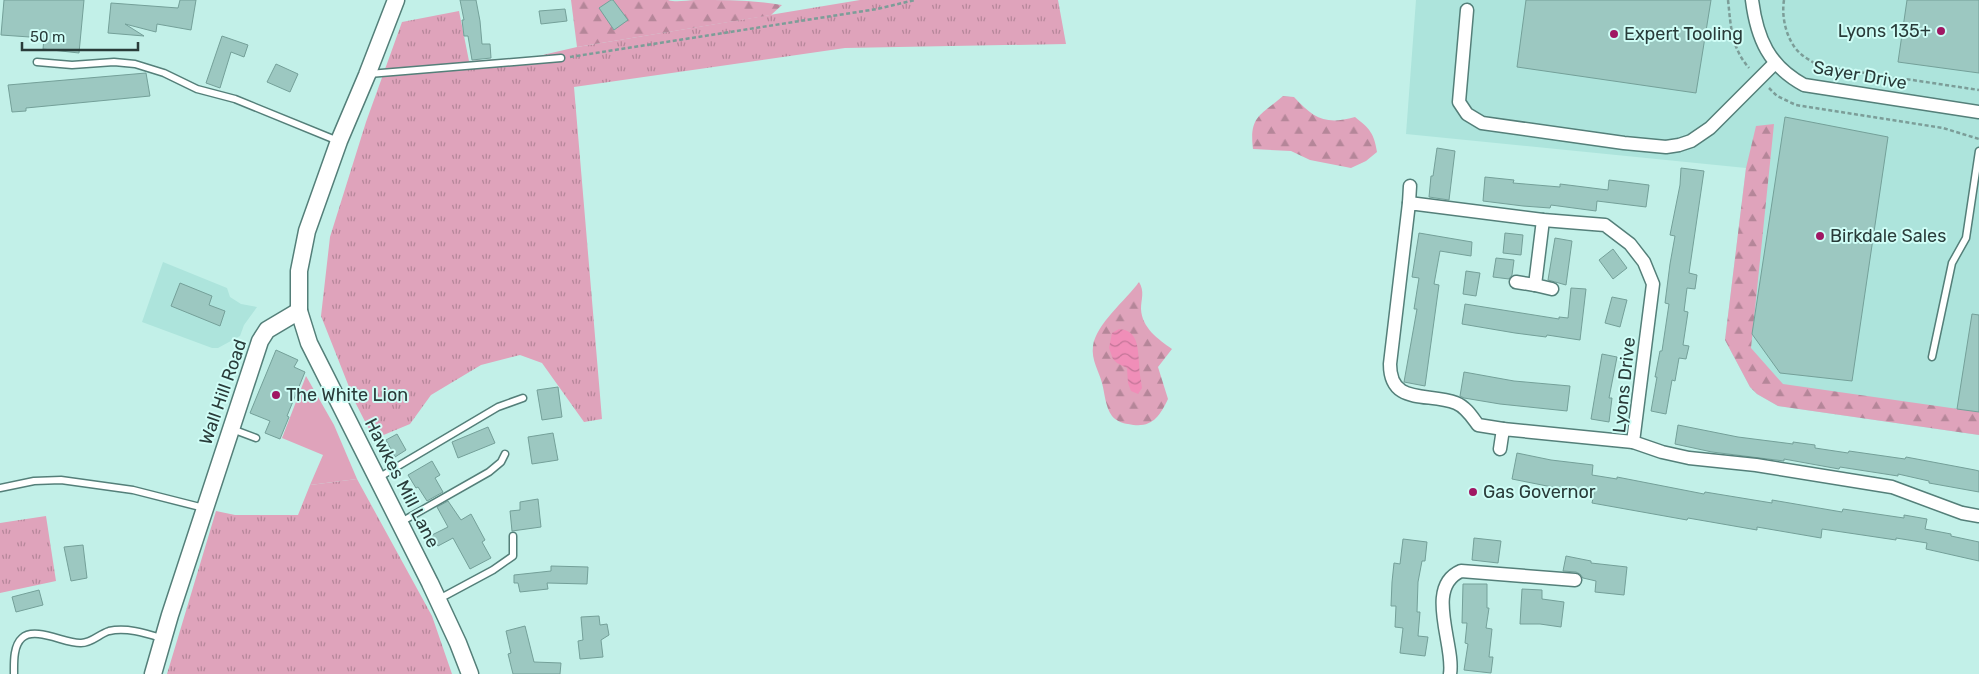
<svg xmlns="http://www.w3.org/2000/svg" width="1979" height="674" font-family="Rubik,sans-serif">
	<defs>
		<pattern id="grass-tufts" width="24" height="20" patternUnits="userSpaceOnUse" patternTransform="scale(1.25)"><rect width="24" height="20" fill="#dfa3bb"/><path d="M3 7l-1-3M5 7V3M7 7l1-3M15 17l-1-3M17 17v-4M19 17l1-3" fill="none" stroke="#b58699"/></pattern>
		<pattern id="forest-firs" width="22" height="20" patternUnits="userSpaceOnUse" patternTransform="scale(1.25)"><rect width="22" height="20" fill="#dfa3bb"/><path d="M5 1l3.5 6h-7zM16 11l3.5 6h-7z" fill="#b58699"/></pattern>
		<pattern id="water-waves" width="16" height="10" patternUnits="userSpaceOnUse" patternTransform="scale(1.25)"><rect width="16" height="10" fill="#f08eb8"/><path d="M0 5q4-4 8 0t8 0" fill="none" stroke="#c27597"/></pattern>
	</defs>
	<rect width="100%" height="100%" fill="#c2f0e8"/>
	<g fill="#ade4dc">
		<polygon points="1416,0 1979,0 1979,435 1778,406 1757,394 1750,387 1725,340 1746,168 1406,134"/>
		<polygon points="163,262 227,288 230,297 241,304 257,307 244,325 240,336 218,348 212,348 142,322"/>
	</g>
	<g fill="url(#grass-tufts)">
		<polygon points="860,0 1058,0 1066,44 845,48 574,87 602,419 584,422 542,363 520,355 481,365 431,395 410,424 374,439 355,402 321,316 330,237 366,122 402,22 459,11 469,61 534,57 577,47"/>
		<polygon points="357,479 432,616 452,674 167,674 216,511 235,515 298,515 310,485"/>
		<polygon points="46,516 56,581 0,593 0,523"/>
	</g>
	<g fill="url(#forest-firs)">
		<path d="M571 0H668C677 3 686 0 696 0 725 0 753 0 782 5L771 15 577 47Z"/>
		<path d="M1283 96 1294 97C1314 119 1326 125 1355 117 1370 129 1374 133 1377 152L1366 161 1351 168 1310 160 1291 151 1253 149C1249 116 1260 116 1283 96Z"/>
		<polygon points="1774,124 1751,348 1783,384 1979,412 1979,435 1778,406 1757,394 1750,387 1725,340 1746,168 1756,126"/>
		<path d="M1139 282C1145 292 1141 299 1141 309 1142 328 1158 339 1172 349L1158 367 1168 399C1159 418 1151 429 1128 424 1123 424 1115 420 1112 416 1105 406 1105 394 1102 383 1099 371 1091 360 1093 346 1096 324 1126 300 1139 282Z"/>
	</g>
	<polygon fill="#dfa3bb" points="306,376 334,425 357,479 310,485 323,455 282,438"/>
	<path fill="url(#water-waves)" d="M1119 329C1138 330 1138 348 1139 363 1139 372 1141 380 1142 388L1138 394 1131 391 1128 383 1127 368 1117 363 1113 359 1109 348 1112 333Z"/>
	<g fill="#9cc8c1" stroke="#74a099">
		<polygon points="4,0 84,0 79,53 43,49 44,38 1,35"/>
		<polygon points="180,0 196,0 191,30 157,24 156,32 125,24 144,36 108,33 111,3 178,8"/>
		<polygon points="460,0 476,0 480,21 482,44 490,44 491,58 472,60 468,36 464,36 462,20 464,20"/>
		<polygon points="611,0 613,0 628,20 614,30 599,8"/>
		<polygon points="1526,0 1711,0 1696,93 1517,67"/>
		<polygon points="1907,0 1979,0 1979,73 1898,62"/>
		<polygon points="565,9 567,21 541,24 539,11"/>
		<polygon points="222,36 248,45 244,57 231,52 220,88 206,83"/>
		<polygon points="276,64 298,74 290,92 267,82"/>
		<polygon points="146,73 150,96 26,108 26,111 12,112 8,85"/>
		<polygon points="1785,117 1888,137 1852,381 1780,373 1752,334"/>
		<polygon points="1437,148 1455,151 1449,200 1429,197 1431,176 1433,176"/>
		<polygon points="1681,168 1704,171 1689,273 1697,275 1695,289 1687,288 1684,311 1688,312 1683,345 1689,346 1686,359 1679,358 1675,381 1672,380 1666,414 1651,411 1657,377 1655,377 1660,351 1662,351 1669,304 1665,303 1670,264 1675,236 1670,235 1680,185"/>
		<polygon points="1485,177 1514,180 1513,183 1560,187 1560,184 1608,190 1609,180 1649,185 1646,207 1597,201 1596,211 1551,205 1550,208 1523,206 1483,201"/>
		<polygon points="1419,233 1472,242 1471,256 1440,251 1434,284 1439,285 1425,386 1404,382 1417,309 1414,309 1419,278 1412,277"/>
		<polygon points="1505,233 1523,235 1521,255 1503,253"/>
		<polygon points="1555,238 1572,241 1566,285 1548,280"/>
		<polygon points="1613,249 1627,268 1613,279 1599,260"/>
		<polygon points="1496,258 1514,260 1512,275 1509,279 1493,277"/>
		<polygon points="1466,271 1480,273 1476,296 1463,294"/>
		<polygon points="180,283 212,296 209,305 225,311 220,326 171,306"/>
		<polygon points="1571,288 1586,289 1580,340 1547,335 1546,337 1515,333 1462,324 1465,304 1559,319 1559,317 1568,318"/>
		<polygon points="1612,297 1627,300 1620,327 1605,323"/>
		<polygon points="1972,314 1979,315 1979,412 1957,409"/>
		<polygon points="276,350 298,360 294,367 305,372 287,416 289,417 280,439 265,433 270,421 250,413"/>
		<polygon points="1602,354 1617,357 1609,398 1612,398 1609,422 1591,419"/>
		<polygon points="1464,372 1514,381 1570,386 1567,411 1500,404 1464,398 1460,396"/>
		<polygon points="558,387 562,417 542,420 537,390"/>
		<polygon points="1678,425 1738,437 1793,444 1793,442 1815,445 1815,448 1848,453 1849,451 1905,459 1906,457 1975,470 1979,471 1979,492 1929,483 1929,481 1898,474 1898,476 1840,467 1839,469 1784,459 1784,461 1712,452 1675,444"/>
		<polygon points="488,427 495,443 458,458 452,442"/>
		<polygon points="553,433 558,460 532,464 528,437"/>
		<polygon points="397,434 406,450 395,457 386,440"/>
		<polygon points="1517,453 1551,460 1593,465 1592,475 1617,479 1617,477 1704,494 1705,492 1772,503 1772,500 1842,512 1843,509 1904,518 1904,515 1927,519 1925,529 1951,534 1951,536 1979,542 1979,561 1926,549 1927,543 1896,538 1896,540 1822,529 1821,538 1757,527 1757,530 1688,518 1687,520 1592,503 1594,493 1557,488 1512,479"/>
		<polygon points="432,461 440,475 435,478 443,492 427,501 418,487 416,488 408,475"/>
		<polygon points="538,499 541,527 512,531 510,511 520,510 520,502"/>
		<polygon points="448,501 461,520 471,514 485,540 482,542 491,558 470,569 453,538 438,546 432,535 448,527 437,507"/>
		<polygon points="1474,538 1501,541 1498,563 1472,560"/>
		<polygon points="1403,539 1427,542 1425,561 1422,561 1418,582 1417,612 1420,612 1418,636 1428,637 1425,656 1400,653 1403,628 1395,627 1396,606 1391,606 1392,582 1394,563 1400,564"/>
		<polygon points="83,545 87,578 71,581 64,547"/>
		<polygon points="1566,556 1591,561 1591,563 1627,567 1624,595 1595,592 1596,581 1583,578 1580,574 1576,572 1563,571"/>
		<polygon points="551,566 588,567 587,584 547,583 548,589 520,592 518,583 514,583 514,575 551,571"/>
		<polygon points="1463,584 1487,584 1487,608 1489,608 1486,628 1492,629 1489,657 1493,657 1491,673 1464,670 1468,644 1465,643 1467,623 1462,623"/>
		<polygon points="1522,589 1542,590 1542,599 1564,602 1561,627 1540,624 1520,624"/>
		<polygon points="39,590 43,605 16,612 12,597"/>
		<polygon points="599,616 600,625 607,624 609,635 601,640 603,657 580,659 578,641 583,640 581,617"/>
		<polygon points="525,626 534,662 561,663 560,674 513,674 508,654 511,653 506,631"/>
	</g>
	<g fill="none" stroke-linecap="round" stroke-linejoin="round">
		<defs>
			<g id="service">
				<polyline points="37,62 72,65 114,62 135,64 164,73 197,89 235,99 338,141"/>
				<polyline points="369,74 561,58"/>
				<polyline points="1932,357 1952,263 1966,238 1979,151"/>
				<polyline points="232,429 256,438"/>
				<polyline points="378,478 498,407 523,398"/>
				<polyline points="0,488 34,481 61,480 133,490 204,508"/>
				<polyline points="401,522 489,472 501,462 505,454"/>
				<polyline points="439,599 493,570 513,556 513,536"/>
				<path d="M14 674C14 663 13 646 22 638 35 626 66 644 81 643 92 643 99 634 109 631 126 627 145 633 161 638"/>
			</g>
			<g id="minor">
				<path d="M1752 0C1757 39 1769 66 1804 85L1979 112"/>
				<polyline points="1467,10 1459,102 1467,114 1482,123 1624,143 1666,147 1679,145 1691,141 1710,128 1775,63"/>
				<polyline points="1409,203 1410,186"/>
				<polyline points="1543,220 1535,285 1552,289"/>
				<polyline points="1516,282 1535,285"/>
				<path d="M1503 429 1478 425C1472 417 1466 407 1456 403 1428 392 1390 406 1390 364L1409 203 1543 220 1605 225 1630 244 1644 262 1653 284 1633 442 1662 452 1689 458 1756 465 1892 487 1962 513 1979 516"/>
				<polyline points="1500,449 1503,429 1633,442"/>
				<path d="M1450 674C1455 645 1424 587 1461 571L1575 580"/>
			</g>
			<g id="tertiary">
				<polyline points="396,0 367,75 339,141 307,231 299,271 299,311 309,343 430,583 458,643 470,674"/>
				<polyline points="153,674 170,615 260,341 267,330 299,311"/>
			</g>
		</defs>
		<use href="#service" stroke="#547f79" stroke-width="9"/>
		<use href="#minor" stroke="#547f79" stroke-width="15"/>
		<use href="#tertiary" stroke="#547f79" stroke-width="19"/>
		<g stroke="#7c9d98" stroke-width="2.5" stroke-dasharray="4 2.5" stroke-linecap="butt">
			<path d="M1728 0C1731 27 1731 47 1749 68"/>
			<path d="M1784 0C1781 18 1787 43 1802 55 1807 59 1813 62 1819 66L1979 90"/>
			<polyline points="570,57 877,9 915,0"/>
			<polyline points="1769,88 1777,96 1796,105 1943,128 1979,139"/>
		</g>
		<use href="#service" stroke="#fff" stroke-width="6"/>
		<use href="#minor" stroke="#fff" stroke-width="12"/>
		<use href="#tertiary" stroke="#fff" stroke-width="16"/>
	</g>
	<g fill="#a01763" stroke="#cffdf6" stroke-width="2">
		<circle cx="1941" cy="31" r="5"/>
		<circle cx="1614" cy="34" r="5"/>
		<circle cx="1820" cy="236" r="5"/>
		<circle cx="276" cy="395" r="5"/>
		<circle cx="1473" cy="492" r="5"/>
	</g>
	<g text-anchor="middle" stroke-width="4" stroke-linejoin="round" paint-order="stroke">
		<g font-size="18" fill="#293b39" stroke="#cffdf6" text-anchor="start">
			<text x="1931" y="37" text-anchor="end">Lyons 135+</text>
			<text x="1624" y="40">Expert Tooling</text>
			<text x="1830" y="242">Birkdale Sales</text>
			<text x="286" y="401">The White Lion</text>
			<text x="1483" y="498">Gas Governor</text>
		</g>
		<g font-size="18" fill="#293b39" stroke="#cffdf6">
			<text transform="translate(1860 75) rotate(10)" y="6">Sayer Drive</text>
			<text transform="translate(1624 385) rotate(-84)" y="6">Lyons Drive</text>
			<text transform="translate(223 392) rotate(-71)" y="6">Wall Hill Road</text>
			<text transform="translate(402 483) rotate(63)" y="6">Hawkes Mill Lane</text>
		</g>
	</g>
	<path d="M22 42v8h116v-8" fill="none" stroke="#293b39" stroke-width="2.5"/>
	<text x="30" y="42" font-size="15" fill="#293b39" stroke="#cffdf6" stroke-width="4" paint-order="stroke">50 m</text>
</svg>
